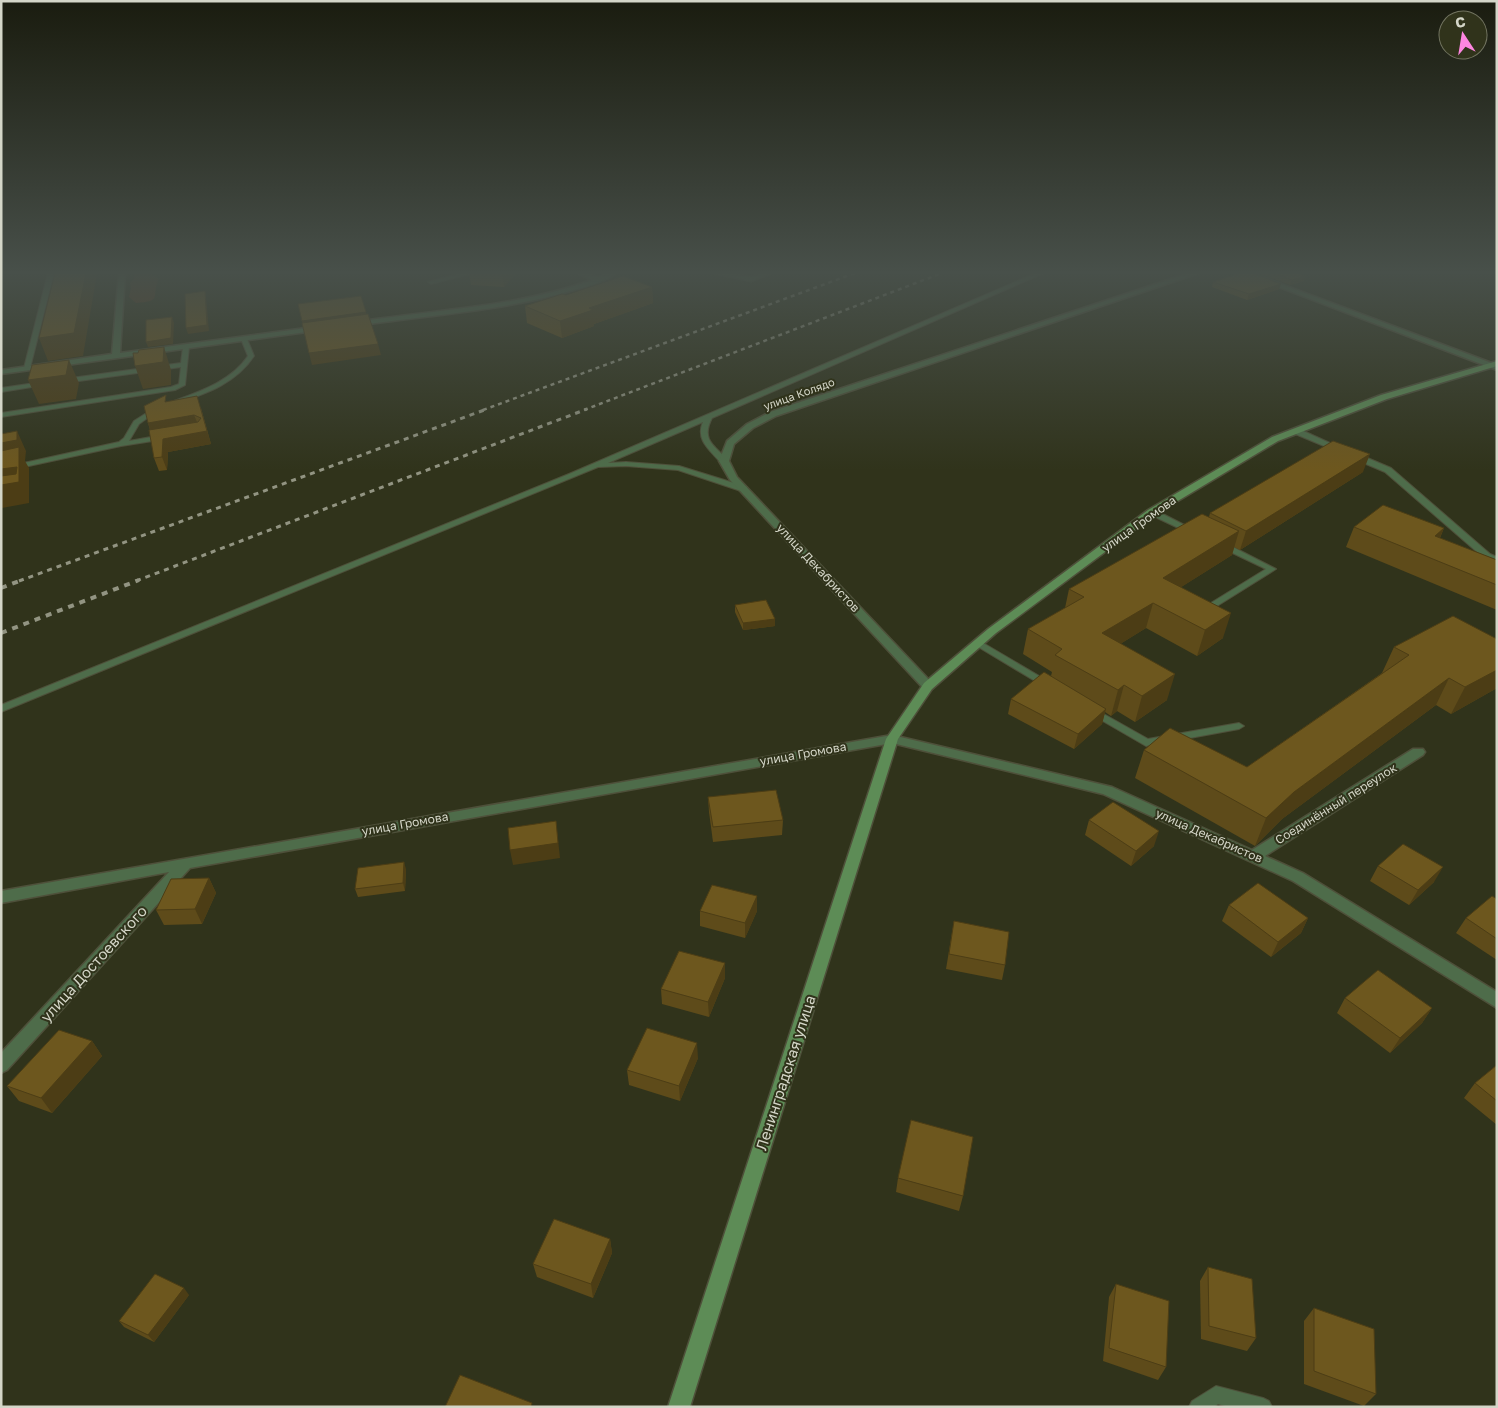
<svg xmlns="http://www.w3.org/2000/svg" width="1498" height="1408" font-family="'Golos Text',sans-serif">
	<rect width="100%" height="100%" fill="#30331b"/>
	<path fill="#59381d" d="M150 273 159 279C150 297 164 301 136 303L129 297 131 288 130 283 134 278V274Z"/>
	<g fill="none" stroke-linecap="round" stroke-linejoin="round">
		<defs>
			<g id="lane">
				<polygon points="48,273 54,273 30,368 27,370 24,368"/>
				<polygon points="462,273 473,273 431,284 428,282"/>
				<path d="M1036 273H1044L712 418C701 439 713 445 727 459V463H721C710 450 695 440 703 422L608 463 626 462 679 466 747 487V491H741L678 470 626 466 598 467 1 712V705L569 474Z"/>
				<path d="M244 337 247 339 254 356C236 383 208 393 178 403H174V401C201 391 231 381 248 356L241 339Z"/>
				<polygon points="186,345 189,347 185,385 175,390 1,417 1,413 171,387 179,384 181,367 64,383 61,381 64,379 181,363 183,347"/>
				<polygon points="42,382 44,383 44,385 1,392 1,388"/>
				<polygon points="156,407 161,408 139,424 129,441 162,435 165,435 165,439 121,446 1,472 1,468 119,442 124,438 134,421"/>
				<polygon points="1293,429 1299,429 1343,449 1339,451 1336,451 1293,433"/>
				<polygon points="1352,454 1358,454 1391,468 1490,554 1497,557 1497,562 1484,558 1385,472 1352,458"/>
				<polygon points="1149,510 1155,510 1196,531 1195,533 1189,533 1149,514"/>
				<polygon points="1221,541 1276,569 1209,611 1204,608 1206,606 1266,569 1218,546 1218,542"/>
				<polygon points="978,640 1051,683 1053,685 1051,687 1045,687 975,645 973,643"/>
				<polygon points="1093,708 1148,739 1239,723 1244,726 1239,729 1146,746 1089,713 1088,711 1089,709"/>
				<polygon points="1216,1386 1263,1398 1269,1401 1272,1407 1228,1407 1218,1404 1214,1407 1189,1407 1192,1401"/>
			</g>
			<g id="street">
				<polygon points="119,273 125,273 120,353 321,326 325,328 321,330 1,374 1,370 112,354"/>
				<path d="M577 273H587L598 277 607 273H616C605 282 588 286 574 290 504 311 428 315 355 326L351 324 355 322C434 310 517 307 592 280Z"/>
				<polygon points="714,273 730,273 751,277 761,273 771,273 751,281"/>
				<polygon points="1189,273 1199,273 776,416 753,428 734,444 729,461 737,477 932,683 934,686 932,689 924,689 730,480 719,461 727,441 747,424 770,412"/>
				<polygon points="1242,273 1252,273 1497,365 1497,370"/>
				<polygon points="892,735 1112,787 1252,850 1413,749 1423,749 1425,752 1423,755 1265,856 1303,873 1497,992 1497,1008 1293,881 1103,794 892,743 190,868 7,1070 1,1073 1,1053 169,872 1,903 1,891"/>
			</g>
			<polygon id="secondary" points="1497,361 1497,366 1387,399 1278,441 1156,514 996,633 932,689 898,739 690,1407 668,1407 886,739 924,683 988,629 1148,510 1272,437 1381,395"/>
		</defs>
		<use href="#lane" stroke="#4e503a" stroke-width="2"/>
		<use href="#street" stroke="#4e503a" stroke-width="3"/>
		<use href="#secondary" stroke="#4e503a" stroke-width="3"/>
		<use href="#lane" fill="#4e6c4a" fill-rule="evenodd"/>
		<use href="#street" fill="#4e6c4a" fill-rule="evenodd"/>
		<use href="#secondary" fill="#5d8c56" fill-rule="evenodd"/>
		<g stroke="#929482" stroke-width="2.5" stroke-dasharray="4 4" stroke-linecap="butt">
			<polyline points="483,410 855,273"/>
			<polyline points="584,410 942,273"/>
		</g>
		<g stroke="#929482" stroke-width="3" stroke-dasharray="5 5" stroke-linecap="butt">
			<polyline points="19,581 487,409"/>
			<polyline points="136,581 587,409"/>
		</g>
		<g stroke="#929482" stroke-width="4" stroke-dasharray="6 6" stroke-linecap="butt">
			<polyline points="1,588 22,580"/>
			<polyline points="1,633 139,580"/>
		</g>
	</g>
	<g fill="#5e4b1a">
		<polygon points="469,273 516,273 504,287 471,285"/>
		<polygon points="1258,273 1298,273 1304,281 1290,285"/>
		<polygon points="1213,282 1279,289 1247,300 1212,287"/>
		<polygon points="652,287 653,303 594,324 594,326 562,338 527,323 525,306 566,295"/>
		<polygon points="168,401 201,408 211,444 168,452 167,470 159,471 154,458 150,430 148,423"/>
		<polygon points="1363,472 1240,550 1234,547 1232,555 1181,587 1223,638 1197,656 1146,628 1120,644 1167,700 1135,722 1117,711 1111,716 1105,712 1102,724 1074,749 1008,714 1011,699 1051,676 1052,672 1023,654 1028,629 1065,608 1069,589 1209,517 1210,513"/>
		<polygon points="1354,527 1444,528 1440,538 1497,560 1497,610 1346,547"/>
		<polygon points="735,605 775,619 775,626 743,630 735,612"/>
		<polygon points="1497,639 1497,688 1451,714 1436,705 1282,819 1255,846 1135,778 1144,750 1247,767 1382,673 1394,647"/>
		<polygon points="708,797 783,820 782,835 713,842 709,812"/>
		<polygon points="1089,820 1154,846 1131,866 1085,835"/>
		<polygon points="1378,866 1434,882 1409,905 1370,881"/>
		<polygon points="406,869 405,891 358,897 355,889"/>
		<polygon points="209,878 216,893 202,924 164,925 156,910"/>
		<polygon points="757,896 757,911 745,938 700,926 700,911"/>
		<polygon points="1497,899 1497,960 1456,933 1466,918"/>
		<polygon points="1229,905 1308,918 1301,933 1271,957 1222,921"/>
		<polygon points="954,921 1005,965 1002,980 946,969"/>
		<polygon points="725,963 725,978 709,1017 662,1004 661,989"/>
		<polygon points="1345,998 1432,1008 1422,1023 1390,1053 1337,1013"/>
		<polygon points="92,1041 102,1056 52,1113 19,1101 7,1086"/>
		<polygon points="698,1058 680,1101 629,1085 627,1070"/>
		<polygon points="1497,1065 1497,1125 1464,1098 1475,1083"/>
		<polygon points="898,1178 963,1196 959,1211 896,1192"/>
		<polygon points="610,1239 612,1253 593,1298 537,1277 533,1264"/>
		<polygon points="1208,1267 1256,1338 1247,1351 1201,1339 1200,1281"/>
		<polygon points="1116,1284 1166,1367 1158,1380 1103,1361 1109,1297"/>
		<polygon points="189,1295 154,1342 124,1327 119,1321"/>
		<polygon points="1314,1308 1376,1394 1364,1406 1304,1384 1304,1321"/>
	</g>
	<g fill="#4c3d15">
		<polygon points="86,273 97,273 83,356 48,361 39,338"/>
		<polygon points="502,273 516,273 504,287"/>
		<polygon points="1305,276 1304,281 1290,285 1292,280"/>
		<polygon points="1281,284 1279,289 1247,300 1249,294"/>
		<polygon points="652,287 653,303 594,324 594,326 562,338 560,321 589,308"/>
		<polygon points="205,291 206,297 209,331 188,334 186,328"/>
		<polygon points="366,312 367,318 303,327 302,321"/>
		<polygon points="172,317 174,323 173,344 148,347 146,342"/>
		<polygon points="378,344 381,355 312,365 309,353"/>
		<polygon points="164,347 171,370 171,385 143,389 135,366"/>
		<polygon points="69,360 79,383 76,399 39,404 28,380"/>
		<polygon points="197,396 211,444 168,452 167,470 162,457 163,439 207,431"/>
		<polygon points="194,415 199,427 152,435 148,423"/>
		<polygon points="17,431 26,451 25,461 29,468 29,503 2,508 1,512 1,469 19,462 1,466 1,443"/>
		<polygon points="1370,454 1363,472 1240,550 1246,531"/>
		<polygon points="1444,528 1435,549 1435,536"/>
		<polygon points="1239,531 1232,555 1156,603 1163,578"/>
		<polygon points="1153,603 1146,628 1096,659 1102,633"/>
		<polygon points="1231,613 1223,638 1197,656 1205,630"/>
		<polygon points="775,619 775,626 743,630 743,623"/>
		<polygon points="1497,670 1497,688 1451,714 1465,687"/>
		<polygon points="1175,674 1167,700 1135,722 1142,696"/>
		<polygon points="1449,678 1436,705 1282,819 1255,846 1266,818 1294,792"/>
		<polygon points="1124,685 1117,711 1111,716 1118,690"/>
		<polygon points="1106,709 1102,724 1074,749 1078,734"/>
		<polygon points="556,821 560,858 513,865 510,850"/>
		<polygon points="1159,831 1154,846 1131,866 1136,851"/>
		<polygon points="404,862 406,869 405,891 403,883"/>
		<polygon points="1443,867 1434,882 1409,905 1418,890"/>
		<polygon points="209,878 216,893 202,924 195,909"/>
		<polygon points="757,896 757,911 745,938 745,923"/>
		<polygon points="1308,918 1301,933 1271,957 1278,942"/>
		<polygon points="725,963 725,978 709,1017 708,1002"/>
		<polygon points="1432,1008 1422,1023 1390,1053 1400,1038"/>
		<polygon points="92,1041 102,1056 52,1113 41,1098"/>
		<polygon points="697,1043 698,1058 680,1101 679,1086"/>
		<polygon points="610,1239 612,1253 593,1298 591,1284"/>
		<polygon points="184,1288 189,1295 154,1342 148,1335"/>
	</g>
	<g fill="#6d571e" stroke="#4c3d15">
		<polygon points="55,273 86,273 74,333 39,338"/>
		<polygon points="1240,273 1253,273 1281,284 1249,294 1213,282"/>
		<polygon points="1274,273 1298,273 1305,276 1292,280"/>
		<polygon points="623,276 652,287 589,308 593,310 560,321 525,306 562,294 566,295"/>
		<polygon points="205,291 207,325 186,328 185,294"/>
		<polygon points="361,296 366,312 302,321 298,304"/>
		<polygon points="368,314 378,344 309,353 302,323"/>
		<polygon points="172,317 171,338 146,342 146,320"/>
		<polygon points="164,347 163,362 135,366 133,353 138,353 139,350"/>
		<polygon points="69,360 66,375 28,380 32,365"/>
		<polygon points="166,395 165,402 197,396 207,431 163,439 162,457 154,458 149,430 198,422 201,418 194,415 148,423 144,406"/>
		<polygon points="17,431 17,440 1,443 1,434"/>
		<polygon points="1333,441 1370,454 1246,531 1210,513"/>
		<polygon points="19,447 19,482 1,485 1,476 16,474 17,467 1,469 1,451"/>
		<polygon points="1383,505 1444,528 1435,536 1497,560 1497,585 1354,527"/>
		<polygon points="1202,514 1239,531 1163,578 1231,613 1205,630 1153,603 1102,633 1175,674 1142,696 1124,685 1118,690 1055,655 1062,649 1028,629 1084,597 1069,589"/>
		<polygon points="766,600 775,619 743,623 735,605"/>
		<polygon points="1453,616 1497,639 1497,670 1465,687 1449,678 1294,792 1266,818 1144,750 1170,728 1247,767 1409,655 1394,647"/>
		<polygon points="1044,672 1106,709 1078,734 1011,699"/>
		<polygon points="776,790 783,820 713,827 708,797"/>
		<polygon points="1113,802 1159,831 1136,851 1089,820"/>
		<polygon points="556,821 558,843 510,850 508,828"/>
		<polygon points="1403,844 1443,867 1418,890 1378,866"/>
		<polygon points="404,862 403,883 355,889 358,868"/>
		<polygon points="209,878 195,909 156,910 171,879"/>
		<polygon points="1258,883 1308,918 1278,942 1229,905"/>
		<polygon points="712,885 757,896 745,923 700,911"/>
		<polygon points="1492,896 1497,899 1497,939 1466,918"/>
		<polygon points="954,921 1009,932 1005,965 949,954"/>
		<polygon points="679,951 725,963 708,1002 661,989"/>
		<polygon points="1378,970 1432,1008 1400,1038 1345,998"/>
		<polygon points="647,1028 697,1043 679,1086 627,1070"/>
		<polygon points="59,1030 92,1041 41,1098 7,1086"/>
		<polygon points="1497,1065 1497,1101 1475,1083"/>
		<polygon points="911,1120 973,1137 963,1196 898,1178"/>
		<polygon points="554,1219 610,1239 591,1284 533,1264"/>
		<polygon points="1208,1267 1252,1279 1256,1338 1209,1326"/>
		<polygon points="155,1274 184,1288 148,1335 119,1321"/>
		<polygon points="1116,1284 1169,1301 1166,1367 1109,1348"/>
		<polygon points="1314,1308 1374,1329 1376,1394 1314,1371"/>
		<polygon points="460,1375 532,1403 531,1407 445,1407"/>
	</g>
	<linearGradient id="sky" x2="0" y2="1"><stop stop-color="#1a1c0f"/><stop offset="0.58" stop-color="#48504a"/><stop offset="1" stop-color="#48504a" stop-opacity="0"/></linearGradient>
	<rect width="1498" height="470" fill="url(#sky)"/>
	<g text-anchor="middle" stroke-width="4" stroke-linejoin="round" paint-order="stroke">
		<g font-size="11" fill="#d4d6c8" stroke="#30331b">
			<text transform="translate(799 394) rotate(-20)" y="4">улица Колядо</text>
		</g>
		<g font-size="12" fill="#d4d6c8" stroke="#30331b">
			<text transform="translate(1139 524) rotate(-35)" y="4">улица Громова</text>
			<text transform="translate(818 568) rotate(47)" y="4">улица Декабристов</text>
			<text transform="translate(803 754) rotate(-10)" y="4">улица Громова</text>
			<text transform="translate(1336 804) rotate(-32)" y="4">Соединённый переулок</text>
			<text transform="translate(405 824) rotate(-10)" y="4">улица Громова</text>
			<text transform="translate(1209 836) rotate(24)" y="4">улица Декабристов</text>
		</g>
		<g font-size="15" fill="#d4d6c8" stroke="#30331b">
			<text transform="translate(94 964) rotate(-48)" y="5">улица Достоевского</text>
			<text transform="translate(786 1073) rotate(-72)" y="5">Ленинградская улица</text>
		</g>
	</g>
	<rect width="1498" height="1408" fill="none" stroke="#d4d6c8" stroke-width="5"/>
	<g transform="translate(1463 35) rotate(348)"><circle r="24" fill="#30331b" stroke="#727460"/>
	<path d="M0-4L9 19L0 12L-9 19Z" fill="#fe86e0"/>
	<text y="-8" font-size="14" font-weight="bold" text-anchor="middle" fill="#d4d6c8">С</text>
	</g>
</svg>
